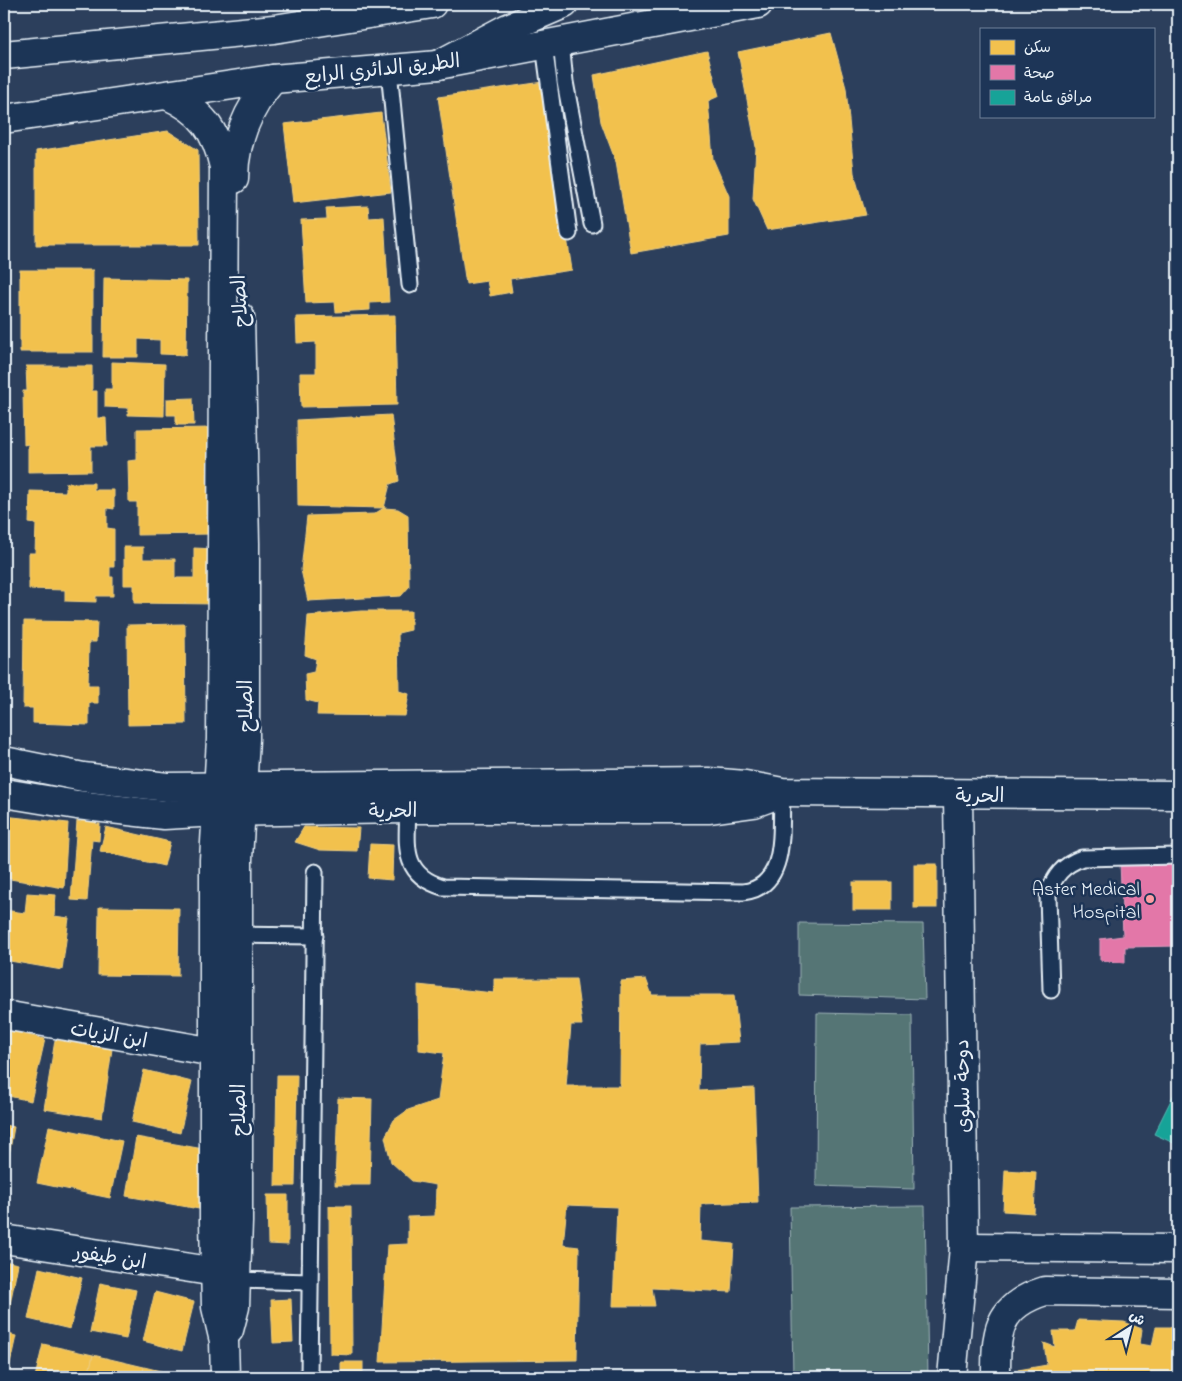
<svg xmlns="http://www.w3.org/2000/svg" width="1182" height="1381" font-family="'Indie Flower','Playpen Sans Arabic',sans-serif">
	<rect width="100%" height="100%" fill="#2c3f5c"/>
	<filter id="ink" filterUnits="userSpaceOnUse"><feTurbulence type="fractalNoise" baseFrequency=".02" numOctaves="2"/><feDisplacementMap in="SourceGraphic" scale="10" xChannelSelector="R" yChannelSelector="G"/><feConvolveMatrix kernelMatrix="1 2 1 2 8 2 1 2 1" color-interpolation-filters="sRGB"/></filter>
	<g filter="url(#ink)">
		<g fill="#547575" stroke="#9eb3b6">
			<polygon points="799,923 923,924 925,999 799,995"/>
			<polygon points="817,1013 912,1015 914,1189 816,1186"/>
			<polygon points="925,1206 928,1377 793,1377 790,1207"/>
		</g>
		<g fill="#f2c14e" stroke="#efcf81">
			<polygon points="831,33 846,88 854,173 866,215 767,230 753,199 756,147 738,52"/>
			<polygon points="707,51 719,96 708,101 713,159 729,196 729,236 631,253 616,162 601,122 594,75"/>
			<polygon points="543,82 572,270 510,279 512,292 490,296 487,281 466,284 438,97"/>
			<polygon points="381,113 391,192 293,203 284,124"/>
			<polygon points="168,131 198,150 199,245 36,245 36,151"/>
			<polygon points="4,197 9,197 5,263 4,263"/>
			<polygon points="368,206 369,218 384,217 389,302 370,303 370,310 336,312 335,302 306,303 301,220 327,219 326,208"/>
			<rect x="20" y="270" width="73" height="82"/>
			<polygon points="104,278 187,280 186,355 160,354 160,340 138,339 138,357 103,357"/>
			<polygon points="395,315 397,405 301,407 300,373 316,373 316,342 297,343 296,317"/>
			<polygon points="5,319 6,356 4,356 4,320"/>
			<polygon points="112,362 165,364 164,416 128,415 128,408 105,407 105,389 112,389"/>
			<polygon points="26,366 92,366 92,391 97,391 97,418 106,418 107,446 91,446 91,471 28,472 28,444 24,445 23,391 27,391"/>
			<polygon points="193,398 194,425 176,425 176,415 167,415 167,399"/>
			<polygon points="391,415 399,481 390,484 384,508 298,506 297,420"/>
			<polygon points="213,428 214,534 137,535 137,502 129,502 128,461 137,460 137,429"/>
			<polygon points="66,483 94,483 94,490 114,490 114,509 107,508 107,528 114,529 114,567 110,567 110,577 113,577 113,596 96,596 96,602 65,601 65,590 29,589 29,553 35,553 36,524 29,523 30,491 66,492"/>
			<polygon points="384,508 398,509 408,515 409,587 401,596 308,601 301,570 307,516 374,514"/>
			<polygon points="124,547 143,547 143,559 175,559 175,578 194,578 194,548 216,549 216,604 134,603 134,585 124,585"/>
			<polygon points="361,611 411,611 411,630 398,633 399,691 409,694 405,716 317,715 318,703 306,700 305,674 314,672 316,659 305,655 308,616"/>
			<polygon points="24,621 97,622 96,642 89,642 88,685 98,685 98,703 89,703 89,725 33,723 33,708 23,708"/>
			<polygon points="185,624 186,724 128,725 127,625"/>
			<polygon points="82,814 97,815 96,824 100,824 99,841 92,840 87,901 71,900 77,821 81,822"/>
			<polygon points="4,816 68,823 64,888 4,878"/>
			<polygon points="106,827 170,842 164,866 100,851"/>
			<polygon points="304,827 359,828 357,851 320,850 295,842"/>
			<polygon points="370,844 393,845 392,880 368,878"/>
			<rect x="914" y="864" width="23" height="44"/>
			<rect x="853" y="882" width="39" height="28"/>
			<polygon points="27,893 56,895 54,916 69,918 62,970 4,960 6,925 4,924 4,910 25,913"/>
			<polygon points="99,907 179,908 178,976 98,975"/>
			<polygon points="494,979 576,979 582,1025 571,1025 566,1086 620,1086 621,981 646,979 652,995 734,995 739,1042 700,1044 699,1091 754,1088 758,1202 701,1204 700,1241 734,1244 731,1292 652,1288 655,1306 613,1306 617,1207 567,1205 563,1245 579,1247 577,1360 380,1362 387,1245 408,1244 408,1217 435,1216 436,1185 412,1181 391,1162 385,1137 394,1120 408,1110 438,1100 444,1053 419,1050 418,985 494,993"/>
			<polygon points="4,1030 45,1039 31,1101 4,1095"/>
			<polygon points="55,1040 112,1049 102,1118 44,1109"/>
			<polygon points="144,1070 192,1082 180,1133 132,1122"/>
			<polygon points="277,1075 297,1075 295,1186 275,1186"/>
			<polygon points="338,1098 372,1099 370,1185 335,1185"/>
			<polygon points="4,1125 14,1127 5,1177 4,1177"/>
			<polygon points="49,1126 122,1141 110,1198 37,1183"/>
			<polygon points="136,1137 209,1150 199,1209 126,1196"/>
			<polygon points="1005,1170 1036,1172 1034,1213 1003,1211"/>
			<polygon points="267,1195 288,1195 288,1245 268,1244"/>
			<polygon points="329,1206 351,1206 352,1355 330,1354"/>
			<polygon points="4,1261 18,1264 8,1314 4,1313"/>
			<polygon points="39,1268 82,1278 70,1329 28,1319"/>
			<polygon points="100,1283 136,1290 126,1339 90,1332"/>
			<polygon points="155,1292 194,1302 182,1351 143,1341"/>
			<polygon points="291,1299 293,1342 273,1343 271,1300"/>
			<polygon points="1078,1320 1124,1322 1142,1329 1140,1344 1152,1346 1156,1327 1178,1327 1178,1377 1019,1377 1018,1370 1047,1365 1044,1343 1055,1347 1053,1331 1075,1331"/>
			<polygon points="4,1333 16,1336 7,1377 4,1377"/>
			<polygon points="43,1344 93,1355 88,1377 35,1377"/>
			<polygon points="93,1355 144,1367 142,1377 88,1377"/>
			<rect x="341" y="1362" width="22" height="15"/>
			<polygon points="144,1367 185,1377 142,1377"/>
		</g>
		<polygon fill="#e377a8" stroke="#e49cc0" points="1120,862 1178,863 1178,946 1125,947 1125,963 1100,960 1100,939 1123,936"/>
		<polygon fill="#17a398" stroke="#56bab5" points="1178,1086 1178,1145 1154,1134"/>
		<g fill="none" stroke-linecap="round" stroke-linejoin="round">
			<defs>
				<g id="lane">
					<polyline points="561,42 565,82 592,224"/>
					<polyline points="544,45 569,233"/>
					<polyline points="389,70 410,285"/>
					<path d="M408 809C407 845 401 875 443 887L743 892C789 887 780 828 782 792"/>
					<polyline points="238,935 315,936"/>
					<path d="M1051 990 1048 895C1054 876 1063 865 1082 858L1178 856"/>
					<polyline points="236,1280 310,1282"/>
					<polyline points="309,1377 315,872"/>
				</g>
				<g id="street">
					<path d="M167 95C202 111 216 130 224 167L221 739 214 860V1221L216 1307 224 1341 225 1377"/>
					<polyline points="4,119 273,79 438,65 758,4"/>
					<path d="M234 179C234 140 248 108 273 79"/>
					<polyline points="4,761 83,777 167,787 708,782 745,785 782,792 1178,795"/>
					<polyline points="4,793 77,805 164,815 217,812 408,809 710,809 754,803 781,793"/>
					<polyline points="4,1015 214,1052"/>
					<polyline points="4,1239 216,1272"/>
					<polyline points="964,1247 1178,1249"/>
					<polyline points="229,1330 235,1307 238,1222 238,859 245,739 245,543 240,317"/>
					<polyline points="952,1377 964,1247 958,795"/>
					<path d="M996 1377C996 1333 996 1306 1045 1291L1178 1293"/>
				</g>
				<g id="primary">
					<polyline points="4,55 274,29 432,4"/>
					<polyline points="438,65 508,28 564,4"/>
				</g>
			</defs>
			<use href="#lane" stroke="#e8f1f8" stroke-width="19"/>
			<use href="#street" stroke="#e8f1f8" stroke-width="31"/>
			<use href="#primary" stroke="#e8f1f8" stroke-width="31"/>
			<use href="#lane" stroke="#1d3557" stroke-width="15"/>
			<use href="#street" stroke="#1d3557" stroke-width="28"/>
			<use href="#primary" stroke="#1d3557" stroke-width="28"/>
		</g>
	</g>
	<circle fill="#ff9aa2" stroke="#1d3557" stroke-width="2" cx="1150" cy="899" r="5"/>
	<g text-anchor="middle" stroke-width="5" stroke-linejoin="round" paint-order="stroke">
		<g font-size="20" fill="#e8f1f8" stroke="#1d3557">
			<text transform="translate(382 68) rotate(-6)" y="7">الطريق الدائري الرابع</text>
			<text transform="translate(239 301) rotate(-93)" y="7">الصلاح</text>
			<text transform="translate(245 706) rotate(-90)" y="7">الصلاح</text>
			<text x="980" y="802">الحرية</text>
			<text transform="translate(393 810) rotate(-1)" y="7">الحرية</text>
			<text transform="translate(109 1034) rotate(10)" y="7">ابن الزيات</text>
			<text transform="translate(962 1086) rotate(-91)" y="7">دوحة سلوى</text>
			<text transform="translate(238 1110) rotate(-90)" y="7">الصلاح</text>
			<text transform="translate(110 1256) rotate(9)" y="7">ابن طيفور</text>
		</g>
		<g font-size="20" fill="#e8f1f8" stroke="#1d3557" text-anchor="end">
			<text x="1140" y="895">Aster Medical<tspan x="1140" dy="23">Hospital</tspan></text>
		</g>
	</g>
	<rect width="1182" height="1381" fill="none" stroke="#1d3557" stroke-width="20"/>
	<rect x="10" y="10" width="1162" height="1361" fill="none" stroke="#e8f1f8" stroke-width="2" filter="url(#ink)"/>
	<rect x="980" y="28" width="175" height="90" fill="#1d3557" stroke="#6e8097"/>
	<rect x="990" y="40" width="25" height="15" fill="#f2c14e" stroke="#6e8097"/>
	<text x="1024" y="52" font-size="15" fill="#e8f1f8">سكن</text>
	<rect x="990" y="65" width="25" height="15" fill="#e377a8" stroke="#6e8097"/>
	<text x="1024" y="78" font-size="15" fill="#e8f1f8">صحة</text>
	<rect x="990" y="90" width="25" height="15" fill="#17a398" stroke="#6e8097"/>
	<text x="1024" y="102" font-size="15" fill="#e8f1f8">مرافق عامة</text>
	<g transform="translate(1130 1328) rotate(36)" stroke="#1d3557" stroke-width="4" paint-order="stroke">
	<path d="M0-4L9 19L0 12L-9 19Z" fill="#e8f1f8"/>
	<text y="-8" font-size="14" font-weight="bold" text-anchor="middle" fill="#e8f1f8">ش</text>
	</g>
</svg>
